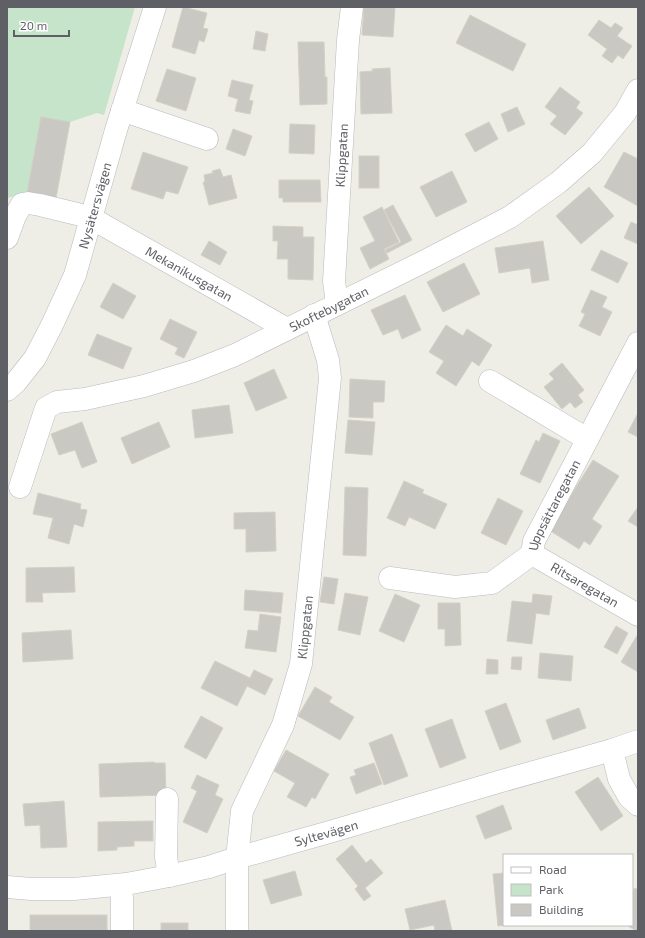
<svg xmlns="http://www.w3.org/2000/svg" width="645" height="938" font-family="'Exo 2',sans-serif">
	<rect width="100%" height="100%" fill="#eeeee6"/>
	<polygon fill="#c5e4c9" points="7,7 135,7 104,115 97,113 70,122 27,193 7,198"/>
	<g fill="#cac8c2" stroke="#d3d0c5">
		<polygon points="183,7 207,13 203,28 208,29 204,42 199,40 195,54 172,47"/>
		<polygon points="364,7 395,7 393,37 362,35"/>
		<polygon points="470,15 526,44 513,71 456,43"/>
		<polygon points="599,20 611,28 615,23 623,28 617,36 632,46 623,59 618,55 612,63 602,56 607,49 588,35"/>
		<polygon points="256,31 268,34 265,51 253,49"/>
		<polygon points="298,42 324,42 325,77 327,77 327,104 300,105"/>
		<polygon points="390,68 392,113 361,114 360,72 373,71 372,69"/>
		<polygon points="167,69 196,78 186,111 156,101"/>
		<polygon points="232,80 253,85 249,100 253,101 250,114 235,111 238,99 228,96"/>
		<polygon points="560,87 580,102 576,108 583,113 565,135 550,124 557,116 545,107"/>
		<polygon points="517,107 525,124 508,132 501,114"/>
		<polygon points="41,117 70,122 56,198 27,193"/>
		<polygon points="489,122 498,139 475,152 465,134"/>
		<polygon points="290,124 315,125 314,154 289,153"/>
		<polygon points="233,129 252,136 245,156 226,149"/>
		<polygon points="143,152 188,167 178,194 166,191 163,199 131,189"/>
		<polygon points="624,152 638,159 638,206 604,187"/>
		<rect x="359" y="156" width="20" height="32"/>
		<polygon points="220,169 223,177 231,175 237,198 209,205 203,182 205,182 204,175 213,173 212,171"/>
		<polygon points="452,171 467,202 436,217 420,187"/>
		<polygon points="279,180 320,180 321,202 283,202 283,198 279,198"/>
		<polygon points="589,187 614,216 581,244 556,216"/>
		<polygon points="393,205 412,240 387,253 385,250 401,242 384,210"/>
		<polygon points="382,207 399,242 384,249 389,259 370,269 360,248 375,241 363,217"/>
		<polygon points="631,222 638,225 638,244 624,238"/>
		<polygon points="273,226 303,227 303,237 314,237 313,280 288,279 288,259 277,259 278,241 273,241"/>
		<polygon points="209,241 227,252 220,265 201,255"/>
		<polygon points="543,241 549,280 532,283 530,268 499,273 495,248"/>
		<polygon points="601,250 628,263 618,283 591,270"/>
		<polygon points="464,263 480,294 443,312 427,282"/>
		<polygon points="113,283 136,296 123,319 100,307"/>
		<polygon points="591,290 607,297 602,307 612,312 600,336 579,326 585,314 581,312"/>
		<polygon points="405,295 421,330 402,339 398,329 383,335 371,310"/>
		<polygon points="170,319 197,332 184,358 175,354 178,348 160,339"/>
		<polygon points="446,325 463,336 467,329 492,345 479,366 472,361 456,386 436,373 444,361 429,352"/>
		<polygon points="97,334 132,348 123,369 88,355"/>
		<polygon points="562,363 584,390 578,395 583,402 575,408 570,402 562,409 544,387 554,379 549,374"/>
		<polygon points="274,369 287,398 256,411 244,383"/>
		<polygon points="350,379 385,381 384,402 373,402 373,418 349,417"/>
		<polygon points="229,405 233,433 195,438 192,410"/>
		<polygon points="638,413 638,437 628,432"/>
		<polygon points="348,420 375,422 372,455 345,453"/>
		<polygon points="82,422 97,462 82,468 75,450 59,455 51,434"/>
		<polygon points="159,422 170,447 132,464 121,438"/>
		<polygon points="543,433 560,441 540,483 520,474 536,440 539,442"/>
		<polygon points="593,460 619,476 592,519 602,526 590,545 584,541 579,549 549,530"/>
		<polygon points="404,481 424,490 422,493 447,504 435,529 409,517 405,526 387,518"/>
		<polygon points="345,487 368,488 366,556 343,555"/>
		<polygon points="38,493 81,504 80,509 87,510 83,527 74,524 69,544 48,538 53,518 33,514"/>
		<polygon points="498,498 523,511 506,545 481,533"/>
		<polygon points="638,507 638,527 628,521"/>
		<polygon points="275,512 276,551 246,552 246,529 234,529 234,513"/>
		<polygon points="74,567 75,592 42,593 43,602 26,602 26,568"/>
		<polygon points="324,577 338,579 334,604 320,602"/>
		<polygon points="245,590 283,593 281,613 244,610"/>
		<polygon points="345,593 368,597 360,635 338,630"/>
		<polygon points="395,594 420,605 404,642 379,631"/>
		<polygon points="533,594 552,596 549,615 536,613 532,644 507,641 512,601 532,603"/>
		<polygon points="438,603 460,603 461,645 445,646 445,629 438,629"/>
		<polygon points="260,614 281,617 276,652 245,648 248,630 258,631"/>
		<polygon points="616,626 628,633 617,654 604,647"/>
		<polygon points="71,630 73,659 23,662 22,633"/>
		<polygon points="638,634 638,672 621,662"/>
		<polygon points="540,653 573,656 571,681 538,678"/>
		<polygon points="512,657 522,657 521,670 511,669"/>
		<polygon points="487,659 498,660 498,674 486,674"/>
		<polygon points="215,661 250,678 254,670 273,679 265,695 247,686 237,706 201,688"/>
		<polygon points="315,687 332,697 329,702 354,717 340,740 298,716"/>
		<polygon points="506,703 521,742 500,750 485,711"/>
		<polygon points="579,708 586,728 553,740 546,720"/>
		<polygon points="201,716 223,728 206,759 184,747"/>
		<polygon points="452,719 466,758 440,768 425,729"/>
		<polygon points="392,734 408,776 384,785 369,743"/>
		<polygon points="286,750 329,774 315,799 312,797 306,807 287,797 295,783 274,771"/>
		<polygon points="154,762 154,763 165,763 166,795 100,797 99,764"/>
		<polygon points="374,763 382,784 356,794 350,777 356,775 354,770"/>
		<polygon points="197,775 219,785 215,795 223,799 207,833 183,822 197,791 191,788"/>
		<polygon points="598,777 623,816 601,831 575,792"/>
		<polygon points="64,801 67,847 41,848 40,825 25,826 23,804"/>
		<polygon points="503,805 512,829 485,839 476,816"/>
		<polygon points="153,821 153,841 134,841 134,846 117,847 117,850 98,851 98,822"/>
		<polygon points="352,845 366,863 371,859 383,873 365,888 371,896 364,901 355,889 358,886 336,859"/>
		<polygon points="295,871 302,895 271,904 263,880"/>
		<polygon points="504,873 504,925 498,926 493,874"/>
		<polygon points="635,888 638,890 638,931 636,931 627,925 632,925 632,893"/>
		<polygon points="445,900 452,931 435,931 434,925 410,930 405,909"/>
		<rect x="30" y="915" width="77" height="16"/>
		<rect x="161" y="923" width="27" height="8"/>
	</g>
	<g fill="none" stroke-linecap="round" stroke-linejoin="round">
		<defs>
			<g id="minor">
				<polyline points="122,110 207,139"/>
				<path id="s1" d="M7 238 15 216 22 204 28 203 40 205 77 214 91 218 287 329"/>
				<path id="s2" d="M337 304 334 281 348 40 352 7"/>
				<polyline points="490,381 587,439"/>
				<path id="s3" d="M7 390 16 382 35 358 52 325 75 275 116 130 155 7"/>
				<path id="s4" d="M20 487 46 408 57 402 85 399 144 386 194 371 235 355 421 263 510 217 559 182 592 153 625 113 638 90"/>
				<path id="s5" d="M532 554 638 615"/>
				<path id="s6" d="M390 578 455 587 492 583 532 554 534 541 638 343"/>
				<polyline points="612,750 619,779 629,797 638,805"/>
				<polyline points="167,799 166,857 169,876"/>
				<polyline points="120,885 122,898 122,931"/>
				<path id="s7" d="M7 887 31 889H74L126 884 169 876 209 867 237 858 333 831 498 782 612 750 638 741"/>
				<path id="s8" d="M237 931V858L242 811 283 725 301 664 330 378 328 360 314 315"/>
			</g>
		</defs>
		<use href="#minor" stroke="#b8babe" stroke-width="23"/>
		<use href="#minor" stroke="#fff" stroke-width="22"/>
	</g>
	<g text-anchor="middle" stroke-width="3" stroke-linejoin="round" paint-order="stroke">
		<g font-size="13" fill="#5e6065" stroke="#fff">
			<text dy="5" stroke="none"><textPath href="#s2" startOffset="149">Klippgatan</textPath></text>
			<text dy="5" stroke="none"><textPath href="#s3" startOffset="207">Nysätersvägen</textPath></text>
			<text dy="5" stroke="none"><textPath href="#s1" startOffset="221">Mekanikusgatan</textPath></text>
			<text dy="5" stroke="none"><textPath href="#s4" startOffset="385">Skoftebygatan</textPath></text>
			<text dy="5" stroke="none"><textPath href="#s6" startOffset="206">Uppsättaregatan</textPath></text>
			<text dy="5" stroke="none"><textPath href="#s5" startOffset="61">Ritsaregatan</textPath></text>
			<text dy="5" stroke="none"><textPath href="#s8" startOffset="316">Klippgatan</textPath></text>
			<text dy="5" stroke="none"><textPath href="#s7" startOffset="326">Syltevägen</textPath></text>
		</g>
	</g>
	<rect width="645" height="938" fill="none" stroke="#5e6065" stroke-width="16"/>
	<rect x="503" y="854" width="130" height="72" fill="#ffffff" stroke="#bfbfc1"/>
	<rect x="511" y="867" width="20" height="6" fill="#ffffff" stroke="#bfbfc1"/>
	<text x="539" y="874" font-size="12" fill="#5e6065">Road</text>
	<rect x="511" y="884" width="20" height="12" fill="#c5e4c9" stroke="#bfbfc1"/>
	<text x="539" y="894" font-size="12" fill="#5e6065">Park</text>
	<rect x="511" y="904" width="20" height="12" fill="#cac8c2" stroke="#bfbfc1"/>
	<text x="539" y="914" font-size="12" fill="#5e6065">Building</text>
	<path d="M14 30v6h55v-6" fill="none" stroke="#5e6065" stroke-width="2"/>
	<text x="20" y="30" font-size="12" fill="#5e6065" stroke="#ffffff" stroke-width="3" paint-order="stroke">20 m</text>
</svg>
